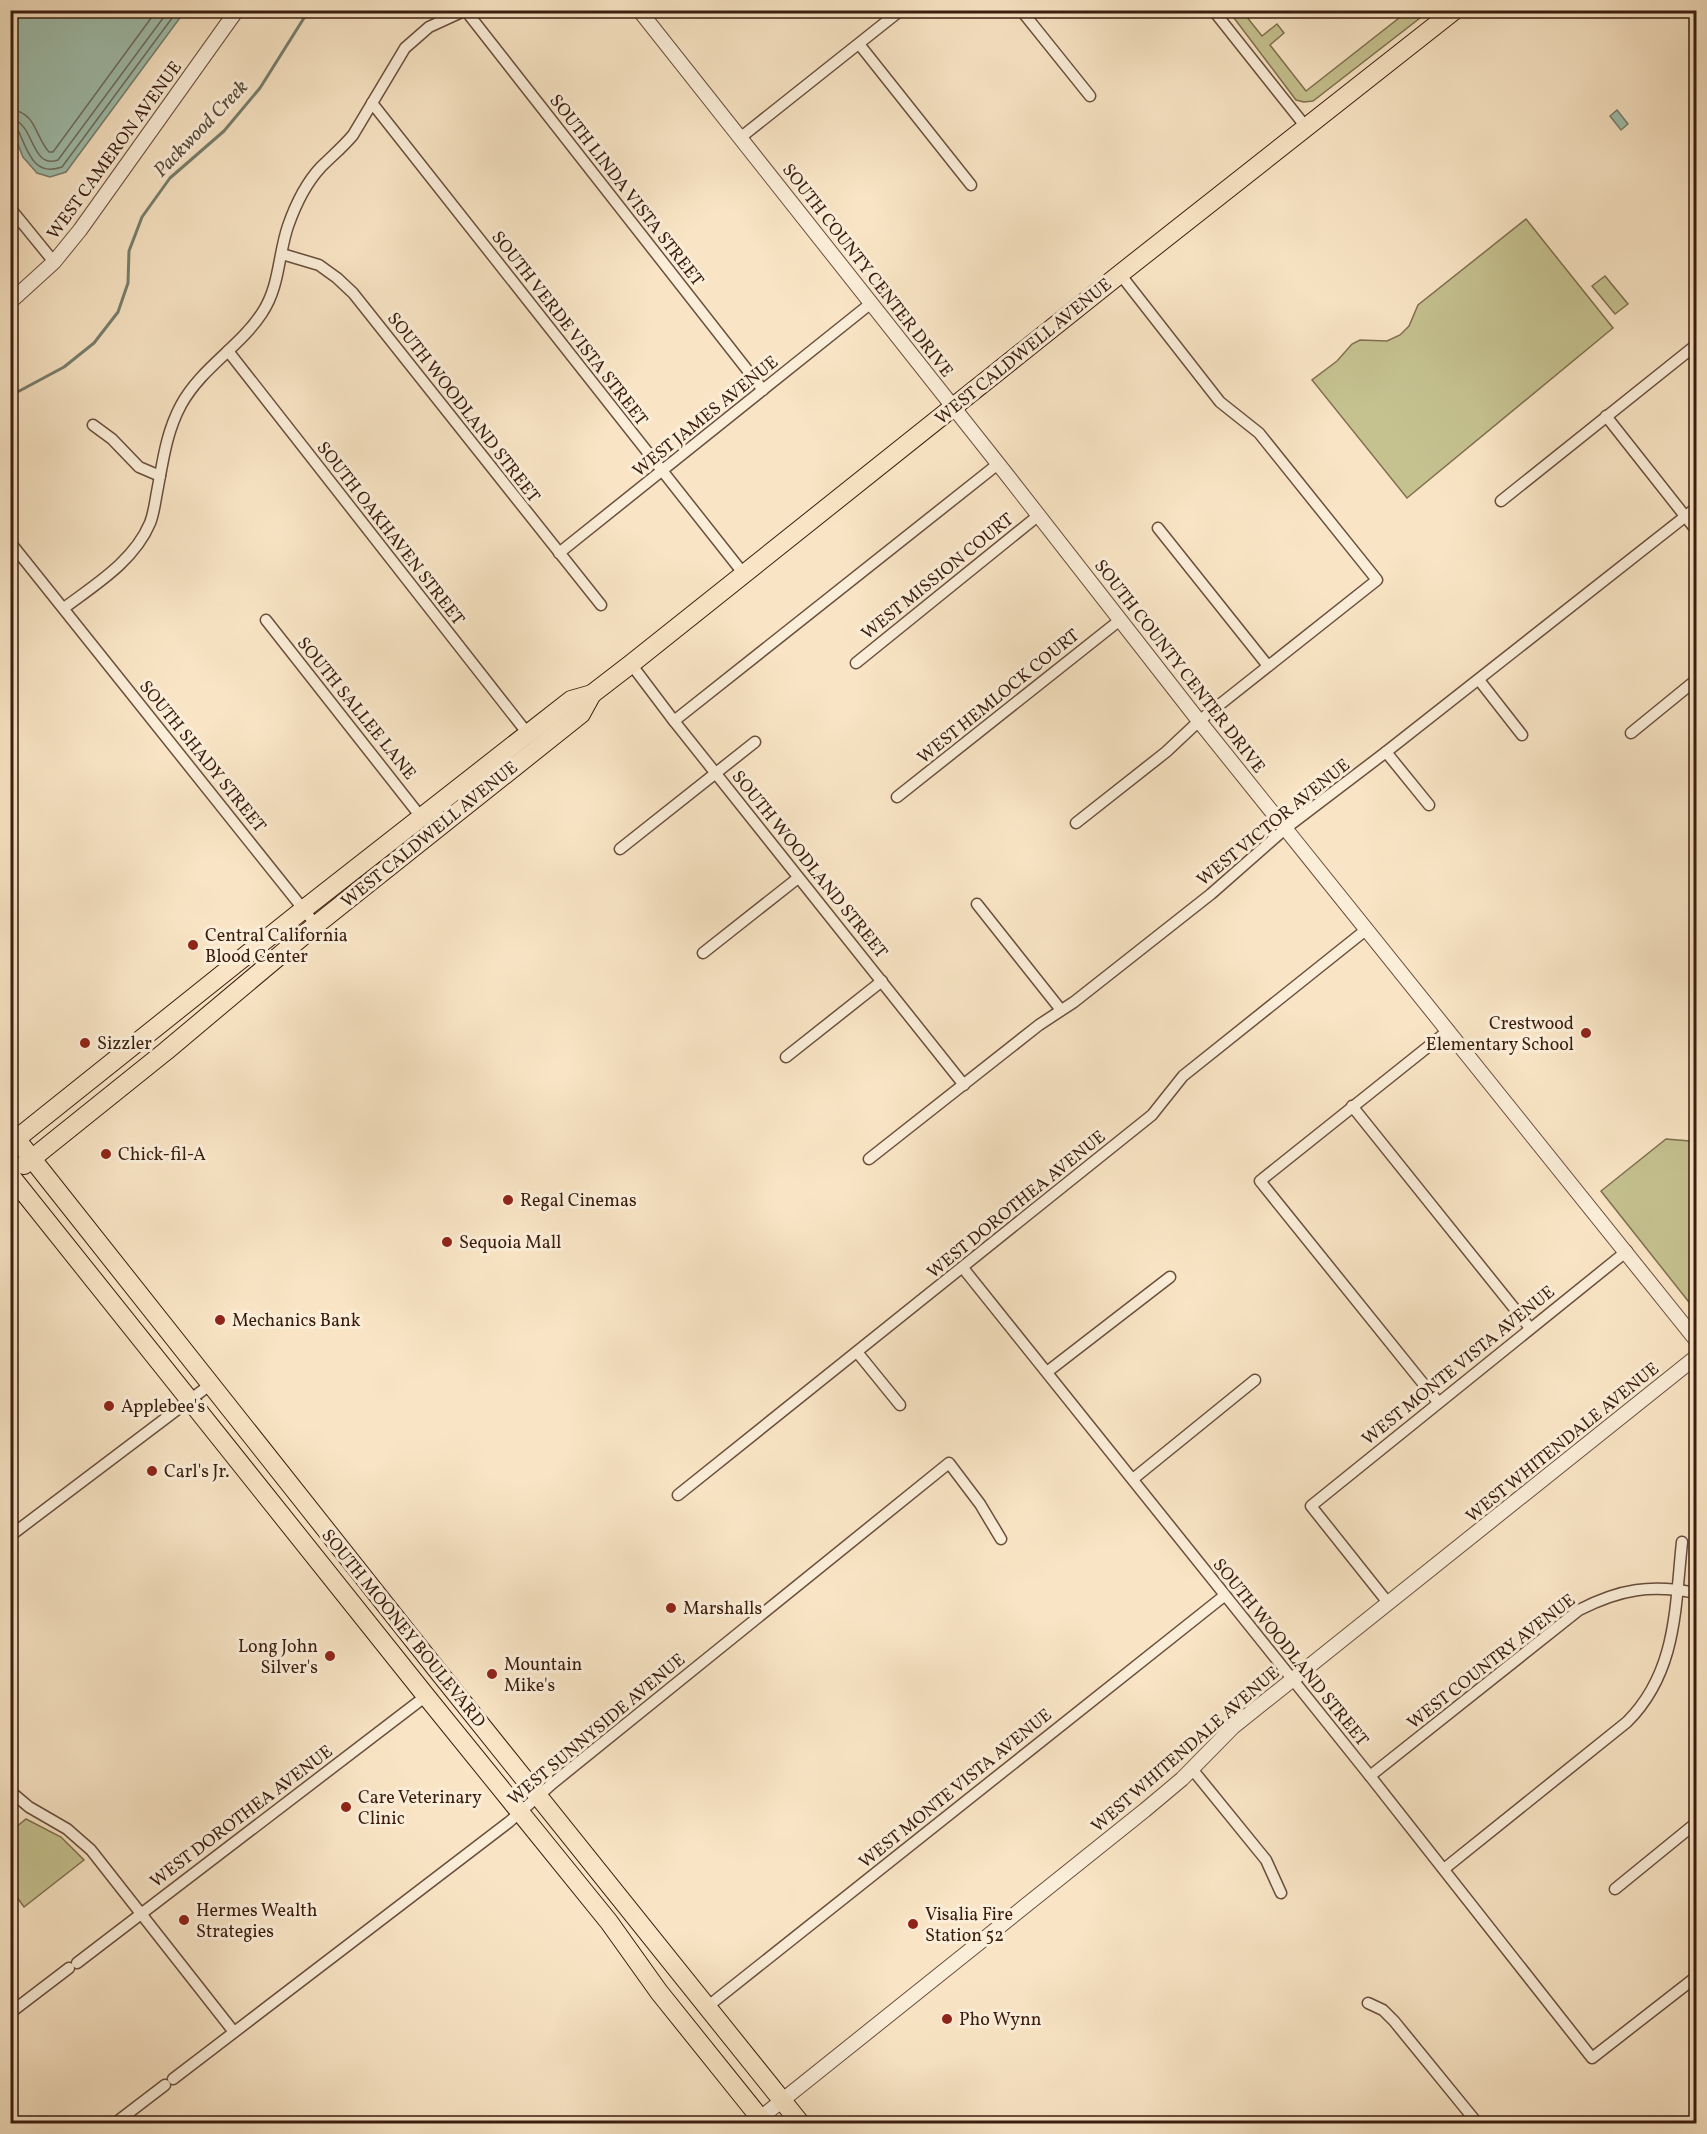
<svg xmlns="http://www.w3.org/2000/svg" width="1707" height="2134" font-family="Vollkorn,serif">
	<rect width="100%" height="100%" fill="#f9e5c5"/>
	<filter id="stains"><feTurbulence type="fractalNoise" baseFrequency=".00333" numOctaves="4"/><feColorMatrix values="0 0 0 0 .2 0 0 0 0 .09 0 0 0 0 .02 0 0 0 .5 -.17"/></filter>
	<radialGradient id="worn" r=".72"><stop offset=".6" stop-color="#630" stop-opacity="0"/><stop offset="1" stop-color="#630" stop-opacity=".3"/></radialGradient>
	<g fill="#c5c290" stroke="#807050" stroke-width="1.5">
		<polygon points="1231,11 1242,11 1262,36 1277,24 1284,33 1270,45 1306,91 1408,11 1429,11 1313,101 1304,102 1296,100 1231,14"/>
		<polygon points="1526,219 1613,328 1407,498 1312,380 1337,361 1352,344 1360,340 1387,341 1400,335 1409,326 1418,305"/>
		<polygon points="1605,276 1628,304 1615,314 1592,286"/>
		<polygon points="1666,1139 1690,1141 1696,1149 1696,1311 1601,1191"/>
		<polygon points="26,1819 61,1837 84,1860 24,1907 11,1889 10,1832"/>
	</g>
	<g fill="#9fc0ae" stroke="#777f6f" stroke-width="1.5">
		<polygon points="10,11 11,10 185,11 66,172 50,177 37,173 23,157 11,127"/>
		<polygon points="1617,110 1628,124 1621,130 1610,116"/>
	</g>
	<g fill="none" stroke-linecap="round" stroke-linejoin="round">
		<g stroke="#6d6e5f" stroke-width="1.5">
			<path d="M10 110C36 111 35 137 49 152H53L157 10"/>
			<path d="M10 119C35 121 30 170 58 160L169 10"/>
			<path d="M10 127 18 130C28 151 33 177 62 167L178 10"/>
		</g>
		<polyline stroke="#777f6f" stroke-width="3" points="10,396 64,367 94,343 118,312 128,283 129,251 142,217 170,178 224,131 260,88 309,10"/>
		<defs>
			<g id="minor">
				<polyline points="1021,10 1090,96"/>
				<polyline points="1213,10 1306,127"/>
				<polyline points="466,11 763,390"/>
				<polyline points="859,44 971,185"/>
				<polyline points="372,103 743,573"/>
				<polyline points="740,138 901,10"/>
				<polyline points="10,208 54,262"/>
				<polyline points="282,254 319,265 337,278 353,293 601,605"/>
				<polyline points="228,351 528,734"/>
				<polyline points="1606,416 1696,530"/>
				<polyline points="93,425 112,439 139,467 160,476"/>
				<polyline points="1501,501 1696,345"/>
				<polyline points="1158,528 1268,666"/>
				<polyline points="10,542 316,925"/>
				<polyline points="559,553 870,304"/>
				<path d="M64 608C96 584 134 561 150 523 154 513 155 502 157 492 163 461 166 433 181 405 201 368 240 347 262 313 280 286 278 255 288 226 295 206 306 183 321 167 332 156 343 147 353 135L405 48 429 27 466 10"/>
				<polyline points="266,620 421,817"/>
				<polyline points="856,663 1039,515"/>
				<polyline points="631,664 674,721 964,1085"/>
				<polyline points="1479,680 1522,735"/>
				<polyline points="674,721 998,464"/>
				<polyline points="1631,733 1696,680"/>
				<polyline points="1386,752 1429,805"/>
				<polyline points="897,797 1120,620"/>
				<polyline points="1076,823 1166,752 1199,721 1377,580 1259,433 1220,402 1120,274"/>
				<polyline points="620,849 755,742"/>
				<polyline points="977,904 1061,1010"/>
				<polyline points="703,953 798,878"/>
				<polyline points="786,1057 882,981"/>
				<polyline points="1352,1106 1530,1328"/>
				<polyline points="869,1159 1039,1025 1074,1002 1211,894 1286,828 1386,752 1696,508"/>
				<polyline points="963,1268 1370,1776 1592,2058 1696,1977"/>
				<polyline points="857,1352 900,1405"/>
				<polyline points="1047,1372 1170,1277"/>
				<polyline points="1438,1402 1260,1181 1449,1030"/>
				<polyline points="1133,1479 1255,1380"/>
				<polyline points="678,1495 1152,1115 1183,1076 1367,929"/>
				<polyline points="10,1536 211,1384"/>
				<polyline points="1389,1604 1311,1506 1627,1251"/>
				<polyline points="1192,1769 1266,1860 1281,1893"/>
				<path d="M1370 1776 1579 1610C1620 1589 1651 1584 1696 1593"/>
				<polyline points="10,1791 29,1807 67,1829 91,1850 234,2032"/>
				<path d="M1444 1869 1627 1722C1677 1672 1675 1608 1682 1542"/>
				<polyline points="1615,1889 1696,1823"/>
				<polyline points="77,1963 426,1696"/>
				<polyline points="1368,2003 1383,2010 1394,2021 1478,2124"/>
				<polyline points="707,2007 1224,1596"/>
				<polyline points="10,2013 69,1968"/>
				<polyline points="173,2079 509,1822 553,1783 949,1463 980,1504 1001,1539"/>
				<polyline points="114,2124 165,2085"/>
			</g>
			<g id="tertiary">
				<polyline points="639,10 1007,475 1199,721 1696,1340"/>
				<polyline points="10,302 54,262 80,230 237,10"/>
				<polyline points="754,2123 1145,1810 1182,1779 1233,1727 1696,1357"/>
			</g>
			<g id="primary">
				<polyline points="10,1131 441,1675 801,2124"/>
				<polyline points="10,1144 304,909 571,700 592,694 631,664 1120,274 1455,10"/>
				<polyline points="24,1165 166,1051 316,925 581,714 592,694"/>
				<polyline points="10,1175 426,1696 609,1922 659,1992 765,2124"/>
			</g>
		</defs>
		<use href="#minor" stroke="#6a4f3d" stroke-width="13"/>
		<use href="#tertiary" stroke="#6a4f3d" stroke-width="16"/>
		<use href="#primary" stroke="#3b1d10" stroke-width="20"/>
		<use href="#minor" stroke="#fbeed9" stroke-width="10"/>
		<use href="#tertiary" stroke="#fbeed9" stroke-width="14"/>
		<use href="#primary" stroke="#f9e5c5" stroke-width="18"/>
	</g>
	<g fill="#8f2418" stroke="#fbeed9" stroke-width="2">
		<circle cx="193" cy="945" r="6"/>
		<circle cx="1586" cy="1033" r="6"/>
		<circle cx="85" cy="1043" r="6"/>
		<circle cx="106" cy="1154" r="6"/>
		<circle cx="508" cy="1200" r="6"/>
		<circle cx="447" cy="1242" r="6"/>
		<circle cx="220" cy="1320" r="6"/>
		<circle cx="109" cy="1406" r="6"/>
		<circle cx="152" cy="1471" r="6"/>
		<circle cx="671" cy="1608" r="6"/>
		<circle cx="330" cy="1656" r="6"/>
		<circle cx="492" cy="1674" r="6"/>
		<circle cx="346" cy="1807" r="6"/>
		<circle cx="184" cy="1920" r="6"/>
		<circle cx="913" cy="1924" r="6"/>
		<circle cx="947" cy="2019" r="6"/>
	</g>
	<g text-anchor="middle" stroke-width="6" stroke-linejoin="round" paint-order="stroke">
		<g font-size="18" fill="#3b1d10" stroke="#fbeed9">
			<text transform="translate(114 150) rotate(-54)" y="6">WEST CAMERON AVENUE</text>
			<text transform="translate(627 190) rotate(52)" y="6">SOUTH LINDA VISTA STREET</text>
			<text transform="translate(868 270) rotate(52)" y="6">SOUTH COUNTY CENTER DRIVE</text>
			<text transform="translate(570 328) rotate(52)" y="6">SOUTH VERDE VISTA STREET</text>
			<text transform="translate(1023 351) rotate(-39)" y="6">WEST CALDWELL AVENUE</text>
			<text transform="translate(464 407) rotate(52)" y="6">SOUTH WOODLAND STREET</text>
			<text transform="translate(705 416) rotate(-39)" y="6">WEST JAMES AVENUE</text>
			<text transform="translate(391 533) rotate(52)" y="6">SOUTH OAKHAVEN STREET</text>
			<text transform="translate(937 576) rotate(-39)" y="6">WEST MISSION COURT</text>
			<text transform="translate(1180 666) rotate(52)" y="6">SOUTH COUNTY CENTER DRIVE</text>
			<text transform="translate(998 696) rotate(-39)" y="6">WEST HEMLOCK COURT</text>
			<text transform="translate(357 708) rotate(51)" y="6">SOUTH SALLEE LANE</text>
			<text transform="translate(203 756) rotate(51)" y="6">SOUTH SHADY STREET</text>
			<text transform="translate(1273 822) rotate(-39)" y="6">WEST VICTOR AVENUE</text>
			<text transform="translate(429 834) rotate(-39)" y="6">WEST CALDWELL AVENUE</text>
			<text transform="translate(810 864) rotate(51)" y="6">SOUTH WOODLAND STREET</text>
			<text transform="translate(1016 1204) rotate(-39)" y="6">WEST DOROTHEA AVENUE</text>
			<text transform="translate(1458 1365) rotate(-39)" y="6">WEST MONTE VISTA AVENUE</text>
			<text transform="translate(1562 1442) rotate(-39)" y="6">WEST WHITENDALE AVENUE</text>
			<text transform="translate(404 1628) rotate(51)" y="6">SOUTH MOONEY BOULEVARD</text>
			<text transform="translate(1291 1652) rotate(51)" y="6">SOUTH WOODLAND STREET</text>
			<text transform="translate(1491 1661) rotate(-38)" y="6">WEST COUNTRY AVENUE</text>
			<text transform="translate(596 1729) rotate(-40)" y="6">WEST SUNNYSIDE AVENUE</text>
			<text transform="translate(1185 1749) rotate(-41)" y="6">WEST WHITENDALE AVENUE</text>
			<text transform="translate(955 1788) rotate(-39)" y="6">WEST MONTE VISTA AVENUE</text>
			<text transform="translate(241 1816) rotate(-37)" y="6">WEST DOROTHEA AVENUE</text>
		</g>
		<g font-size="18" fill="#3b1d10" stroke="#fbeed9" text-anchor="start">
			<text x="205" y="941">Central California<tspan x="205" dy="21">Blood Center</tspan></text>
			<text x="1574" y="1029" text-anchor="end">Crestwood<tspan x="1574" dy="21">Elementary School</tspan></text>
			<text x="97" y="1049">Sizzler</text>
			<text x="118" y="1160">Chick-fil-A</text>
			<text x="520" y="1206">Regal Cinemas</text>
			<text x="459" y="1248">Sequoia Mall</text>
			<text x="232" y="1326">Mechanics Bank</text>
			<text x="121" y="1412">Applebee's</text>
			<text x="164" y="1477">Carl's Jr.</text>
			<text x="683" y="1614">Marshalls</text>
			<text x="318" y="1652" text-anchor="end">Long John<tspan x="318" dy="21">Silver's</tspan></text>
			<text x="504" y="1670">Mountain<tspan x="504" dy="21">Mike's</tspan></text>
			<text x="358" y="1803">Care Veterinary<tspan x="358" dy="21">Clinic</tspan></text>
			<text x="196" y="1916">Hermes Wealth<tspan x="196" dy="21">Strategies</tspan></text>
			<text x="925" y="1920">Visalia Fire<tspan x="925" dy="21">Station 52</tspan></text>
			<text x="959" y="2025">Pho Wynn</text>
		</g>
		<g font-size="20" font-style="italic" fill="#594e3f" stroke="#fbeed9">
			<text transform="translate(200 128) rotate(-46)" y="7">Packwood Creek</text>
		</g>
	</g>
	<rect width="1707" height="2134" fill="none" stroke="#f9e5c5" stroke-width="36"/>
	<rect x="12" y="12" width="1683" height="2110" fill="none" stroke="#3b1d10" stroke-width="3"/>
	<rect x="18" y="18" width="1671" height="2098" fill="none" stroke="#3b1d10" stroke-width="1.5"/>
	<rect width="100%" height="100%" filter="url(#stains)"/>
	<rect width="100%" height="100%" fill="url(#worn)"/>
</svg>
